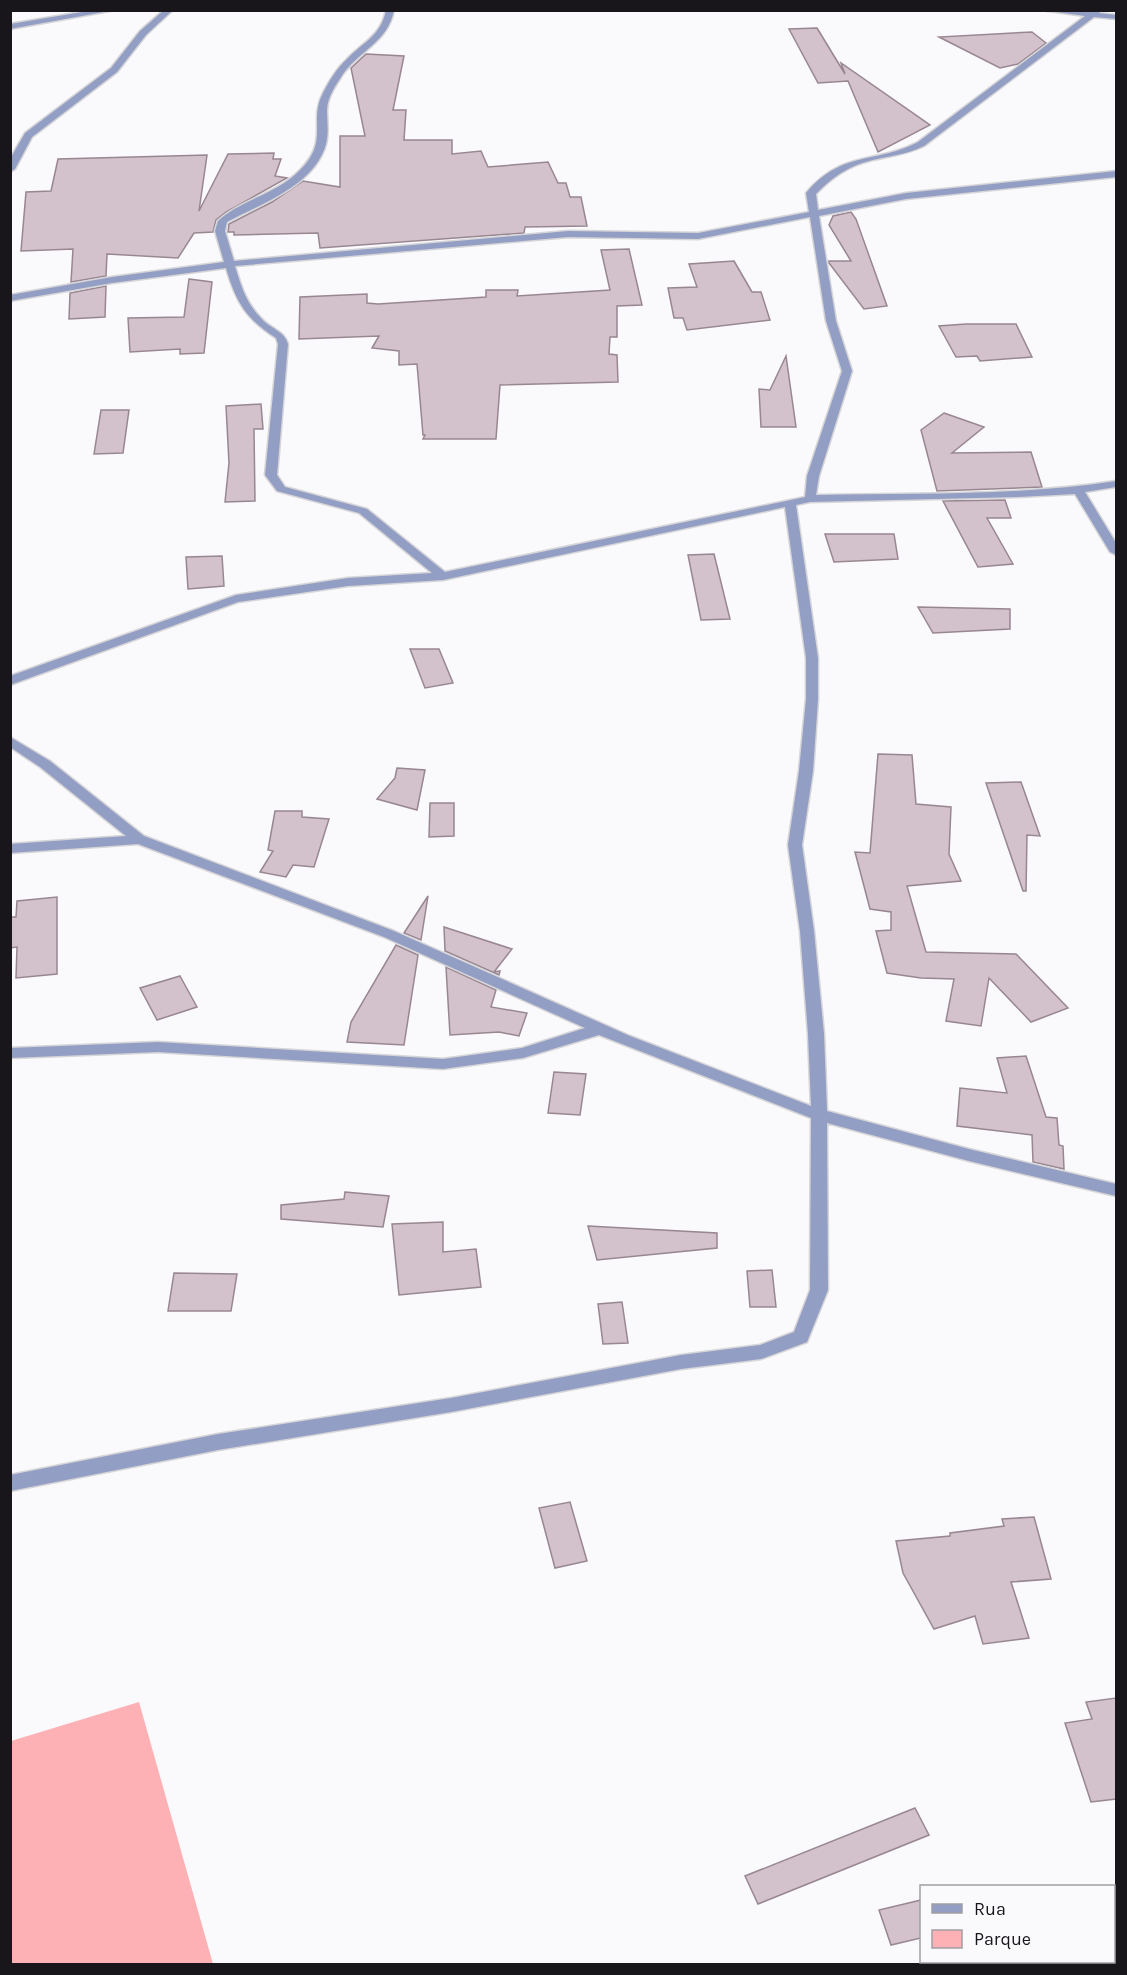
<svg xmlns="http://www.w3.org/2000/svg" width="1127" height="1975" font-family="Karla,sans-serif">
	<rect width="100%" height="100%" fill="#faf9fc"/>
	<polygon fill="#feb1b5" points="139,1702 213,1964 11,1964 11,1741"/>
	<g fill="#d3c1cc" stroke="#988791" stroke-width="1.5">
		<polygon points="817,28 845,74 841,63 930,125 878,152 848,81 818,83 789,29"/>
		<polygon points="1032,32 1046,43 1018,64 1000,68 939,37"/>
		<polygon points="366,54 404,56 393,110 406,110 404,140 452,140 452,154 481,151 488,167 548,162 558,183 566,183 570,197 581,197 587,226 525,227 524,233 320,248 318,233 234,235 234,232 228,232 229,224 272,202 303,181 340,187 340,136 365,136 351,68"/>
		<polygon points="274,153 273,159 281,159 275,176 287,178 226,212 216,220 213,232 194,233 178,258 107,254 106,276 71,282 73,249 21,251 26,192 51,191 58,159 207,155 199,211 228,154"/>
		<polygon points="851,212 856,219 887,306 864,309 829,263 829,261 851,261 829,225 833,216"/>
		<polygon points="629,249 642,305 617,306 617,337 610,337 609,354 617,355 618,382 500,385 496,439 423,439 425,435 423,435 417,364 399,365 399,351 372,348 379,336 299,339 300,297 367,294 367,303 378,304 486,297 486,290 518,290 517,296 610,290 601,250"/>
		<polygon points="734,261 752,292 761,292 770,320 687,330 683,318 674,318 668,288 697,287 689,264"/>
		<polygon points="189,279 212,282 204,353 180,354 180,349 130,352 128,318 184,317"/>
		<polygon points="106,286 105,317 69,319 70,293"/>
		<polygon points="966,324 1016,324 1032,357 980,361 977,356 956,357 939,326"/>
		<polygon points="786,356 796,427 761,427 759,389 770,390"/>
		<polygon points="261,404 263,429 254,429 255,501 225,502 229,463 226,406"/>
		<polygon points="101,410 129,410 123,453 94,454"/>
		<polygon points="944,413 984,427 952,453 1031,452 1042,487 937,491 921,430"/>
		<polygon points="1005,500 1011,518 987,518 1013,564 978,567 943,501"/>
		<polygon points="825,534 894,534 898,559 834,562"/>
		<polygon points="714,554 730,619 701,620 688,555"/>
		<polygon points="222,556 224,586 188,589 186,557"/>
		<polygon points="918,607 1010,609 1010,629 933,633"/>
		<polygon points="410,649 439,649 453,683 425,688"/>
		<polygon points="878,754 912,755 916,804 951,807 949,854 961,881 907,886 926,952 1016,954 1068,1008 1031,1022 989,978 981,1026 946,1021 954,979 921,978 887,973 876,931 891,930 891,912 870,909 855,852 870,853"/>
		<polygon points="397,768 425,770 417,810 377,799 395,778"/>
		<polygon points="1021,782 1040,836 1027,835 1026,891 1023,891 986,783"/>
		<polygon points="430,803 454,803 454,836 429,837"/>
		<polygon points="275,811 302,811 302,817 329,819 314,867 293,865 286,877 260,872 273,851 268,850"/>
		<polygon points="428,896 421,940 404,933"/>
		<polygon points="57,897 57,974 16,978 17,947 10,948 10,917 16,917 17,901"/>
		<polygon points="444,927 512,949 494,972 500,971 499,975 445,951"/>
		<polygon points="396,945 418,955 404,1045 347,1042 351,1022"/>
		<polygon points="446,967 496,990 491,1007 527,1013 519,1036 499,1032 450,1035"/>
		<polygon points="180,976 197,1007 157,1020 140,988"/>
		<polygon points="1026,1056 1046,1117 1057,1118 1059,1145 1063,1146 1064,1169 1033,1162 1032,1135 957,1126 960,1088 1007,1093 997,1058"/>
		<polygon points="554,1072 586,1074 580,1115 548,1113"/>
		<polygon points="345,1192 389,1196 383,1227 281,1219 281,1205 344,1199"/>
		<polygon points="443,1222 443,1252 476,1249 481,1287 399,1295 392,1224"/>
		<polygon points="588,1226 717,1233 717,1248 597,1260"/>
		<polygon points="772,1270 776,1307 750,1307 747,1271"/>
		<polygon points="174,1273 237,1274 231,1311 168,1311"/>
		<polygon points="622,1302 628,1343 603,1344 598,1304"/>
		<polygon points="570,1502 587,1561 555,1568 539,1508"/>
		<polygon points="1034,1517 1051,1579 1011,1582 1029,1638 983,1644 975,1616 934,1629 903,1573 896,1541 950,1536 950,1533 1004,1526 1002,1519"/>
		<polygon points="1116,1698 1116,1799 1091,1802 1065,1723 1092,1719 1086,1702"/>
		<polygon points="915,1808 929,1835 758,1904 745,1876"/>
		<polygon points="921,1900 921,1938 891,1945 879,1910"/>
	</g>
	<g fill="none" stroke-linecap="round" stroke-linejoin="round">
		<defs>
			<g id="minor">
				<polygon points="94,10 115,10 10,29 10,24"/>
				<polygon points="164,10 173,10 146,35 117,72 32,137 15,169 10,172 10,159 25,133 111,68 140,31"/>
				<path d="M386 10H394C388 42 360 50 343 74 336 85 327 97 327 111 327 122 329 133 326 144 315 185 261 204 227 222L225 231 234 261 568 231 698 233 809 212 806 193C842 150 876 164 918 142L1085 16 1041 10H1102L1099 13 1116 15V19L1094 17 924 146C906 155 888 156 869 161 848 166 830 179 816 194L818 210 906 193 1116 171V177L906 199 819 216 836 321 852 371 819 476 816 495C916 493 1017 496 1116 481V487L1085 492 1116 543V555L1110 552 1075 494 1018 497 810 502 796 505 818 658V699L813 771 802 845 814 931 824 1034 827 1111 969 1149 1116 1184V1196L969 1161 827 1123 828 1290 807 1342 761 1359 681 1369 451 1412 218 1450 10 1491V1475L218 1434 451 1398 681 1355 760 1345 794 1332 810 1290 811 1118 599 1035 523 1058 443 1069 158 1052 10 1058V1048L158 1042 443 1059 522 1048 585 1028 384 937 138 844 10 853V844L126 836 40 767 10 747V737L50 761 144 836 394 931 630 1036 811 1106 808 1034 800 931 788 845 799 771 806 699V658L785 507 443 580 348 586 238 602 10 685V676L236 595 348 578 432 573 359 513 277 491 265 475 278 344 276 338C246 319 236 302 226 268L112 283 10 301V295L112 277 224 262 215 231 218 221C240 200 277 194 300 170 330 140 308 121 323 93 329 81 337 68 347 59 363 42 381 36 386 10ZM810 217 826 321 842 371 807 476 805 497 445 572 367 509 285 487 277 475 288 344C284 330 270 329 261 318 246 303 241 286 235 266L568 237 698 239Z"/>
			</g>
		</defs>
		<use href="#minor" stroke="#d6d5d8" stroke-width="3"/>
		<use href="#minor" fill="#939ec4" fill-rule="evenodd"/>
	</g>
	<rect width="1127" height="1975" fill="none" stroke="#18151b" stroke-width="24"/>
	<rect x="920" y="1885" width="195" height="78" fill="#faf9fc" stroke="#a09ea2" stroke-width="1.5"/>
	<rect x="932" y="1904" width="30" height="9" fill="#939ec4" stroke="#a09ea2" stroke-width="1.5"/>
	<text x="974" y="1915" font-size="18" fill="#18151b">Rua</text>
	<rect x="932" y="1930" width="30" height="18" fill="#feb1b5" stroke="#a09ea2" stroke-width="1.5"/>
	<text x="974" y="1945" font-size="18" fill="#18151b">Parque</text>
</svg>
